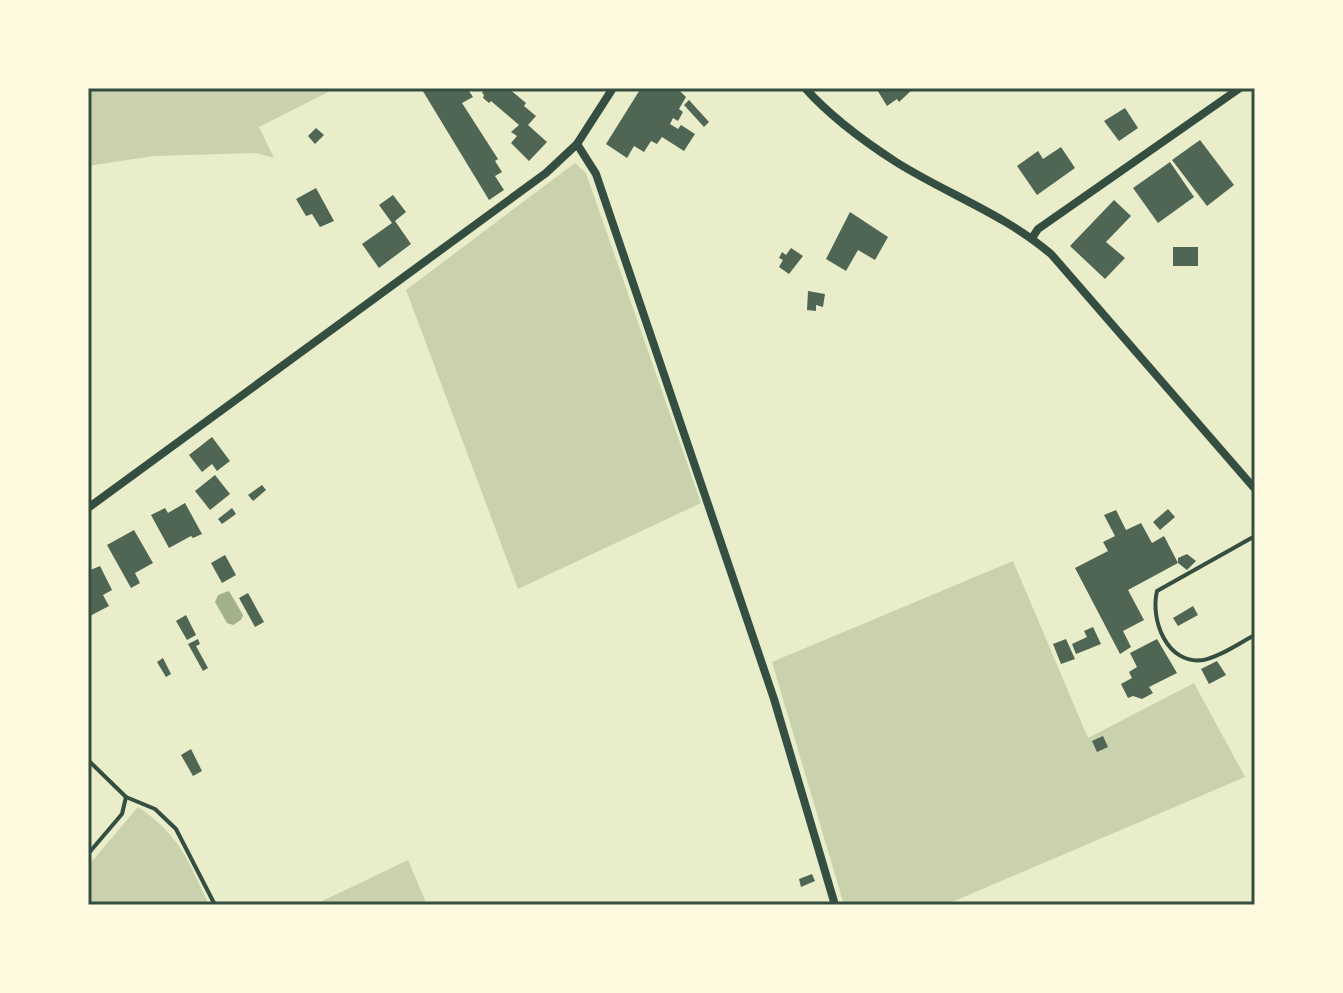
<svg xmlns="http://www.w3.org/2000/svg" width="1343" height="993" font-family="Barlow,sans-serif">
	<rect width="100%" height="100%" fill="#e9edc9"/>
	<g fill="#cad2ad">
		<polygon points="88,88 336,88 259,127 274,158 256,153 154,156 88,166"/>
		<polygon points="575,163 586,173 701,503 518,589 406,290"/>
		<polygon points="1013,561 1088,738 1194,683 1245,777 945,905 844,905 772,662"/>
		<path d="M138 807C181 836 188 861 209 905H88V866Z"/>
		<polygon points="408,860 427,905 314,905"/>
	</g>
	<polygon fill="#a3b18a" points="229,591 243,615 241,620 233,625 227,623 215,602 218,595"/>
	<g fill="#4f6655">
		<polygon points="421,88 467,88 473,97 462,103 498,159 495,161 502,172 495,176 504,190 489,200"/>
		<polygon points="486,88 508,88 526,103 524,106 536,116 528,125 547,142 529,161 511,143 517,136 511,132 519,125 491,101 489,103 483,98 484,95 482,93"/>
		<polygon points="641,88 677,88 686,97 679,109 683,112 678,121 673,118 670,124 678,129 681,125 695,134 684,151 662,137 657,144 651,141 644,152 634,146 627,158 606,144"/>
		<polygon points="876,88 914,88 899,102 897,99 887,106"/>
		<polygon points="689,100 709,122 704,127 684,105"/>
		<polygon points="1125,108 1138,128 1119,141 1104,121"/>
		<polygon points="316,128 324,135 315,144 308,136"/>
		<polygon points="1200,140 1234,185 1207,206 1172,160"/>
		<polygon points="1061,147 1075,168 1037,195 1017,166 1038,151 1043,159"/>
		<polygon points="1170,162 1194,197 1158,223 1133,188"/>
		<polygon points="316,188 334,221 320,227 312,214 306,216 296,199"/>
		<polygon points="393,195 406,212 395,221 411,244 379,268 362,244 392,223 379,205"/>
		<polygon points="1114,200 1131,216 1106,242 1125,258 1105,279 1070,246"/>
		<polygon points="850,212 888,237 875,260 858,250 846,271 826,259"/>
		<rect x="1173" y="247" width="25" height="19"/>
		<polygon points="791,248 803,256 789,274 779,267 783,260 779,258 782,252 786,255"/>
		<polygon points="808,291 825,294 823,307 816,305 816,311 807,310"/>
		<polygon points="212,437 230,461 217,471 212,464 202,472 189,455"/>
		<polygon points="215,475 230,494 210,510 195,491"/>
		<polygon points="262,485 266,490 253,501 248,495"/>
		<polygon points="185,503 202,534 193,538 191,536 169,548 151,515 165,508 168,513"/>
		<polygon points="232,508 236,514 222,524 218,519"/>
		<polygon points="1168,509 1175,517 1160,530 1153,522"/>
		<polygon points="1116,510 1126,530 1141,523 1152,543 1164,536 1178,563 1128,590 1144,620 1123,631 1131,647 1120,654 1075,568 1108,551 1103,542 1115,536 1104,515"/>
		<polygon points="134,530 153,563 135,573 140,583 131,588 107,545"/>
		<polygon points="1187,554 1196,561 1187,570 1178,563 1178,558"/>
		<polygon points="225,555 236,575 222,583 211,563"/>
		<polygon points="100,566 112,590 103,595 109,606 88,617 88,571"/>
		<polygon points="248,593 264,622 255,627 239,598"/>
		<polygon points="1193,606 1198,615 1178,626 1173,618"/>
		<polygon points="186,615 196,635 187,640 176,621"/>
		<polygon points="1093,627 1101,644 1076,654 1072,644 1087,637 1084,631"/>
		<polygon points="198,639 200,644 196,646 208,668 203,671 188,644"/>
		<polygon points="1066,639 1075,659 1061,664 1053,644"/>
		<polygon points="1157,639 1177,673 1149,687 1153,693 1142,699 1133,696 1128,698 1121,684 1132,678 1129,672 1137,667 1130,653"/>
		<polygon points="163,658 171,674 166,677 157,662"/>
		<polygon points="1217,661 1226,675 1209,684 1201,669"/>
		<polygon points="1103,736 1108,747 1097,752 1092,741"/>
		<polygon points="191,749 202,771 193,776 181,755"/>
		<polygon points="812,874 815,881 801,887 799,879"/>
	</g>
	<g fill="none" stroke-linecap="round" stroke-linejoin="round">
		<g stroke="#344e41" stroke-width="4">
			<path d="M1255 536 1157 591C1150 620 1167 665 1203 660 1220 657 1239 643 1255 635"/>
			<polyline points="88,760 126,797 155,809 176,829 215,905"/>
			<polyline points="88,854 122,814 126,797"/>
		</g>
		<g stroke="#344e41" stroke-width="8">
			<path d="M805 88C830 116 865 142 896 162 947 194 1004 214 1051 254L1255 489"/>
			<polyline points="577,144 596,174 774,699 835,905"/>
			<polyline points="1032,238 1038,229 1240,88"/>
			<polyline points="88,508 546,173 577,144 613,88"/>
		</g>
	</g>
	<rect width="1343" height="993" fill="none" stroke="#fefae0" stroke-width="180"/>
	<rect x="90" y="90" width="1163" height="813" fill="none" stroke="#344e41" stroke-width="3"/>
</svg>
